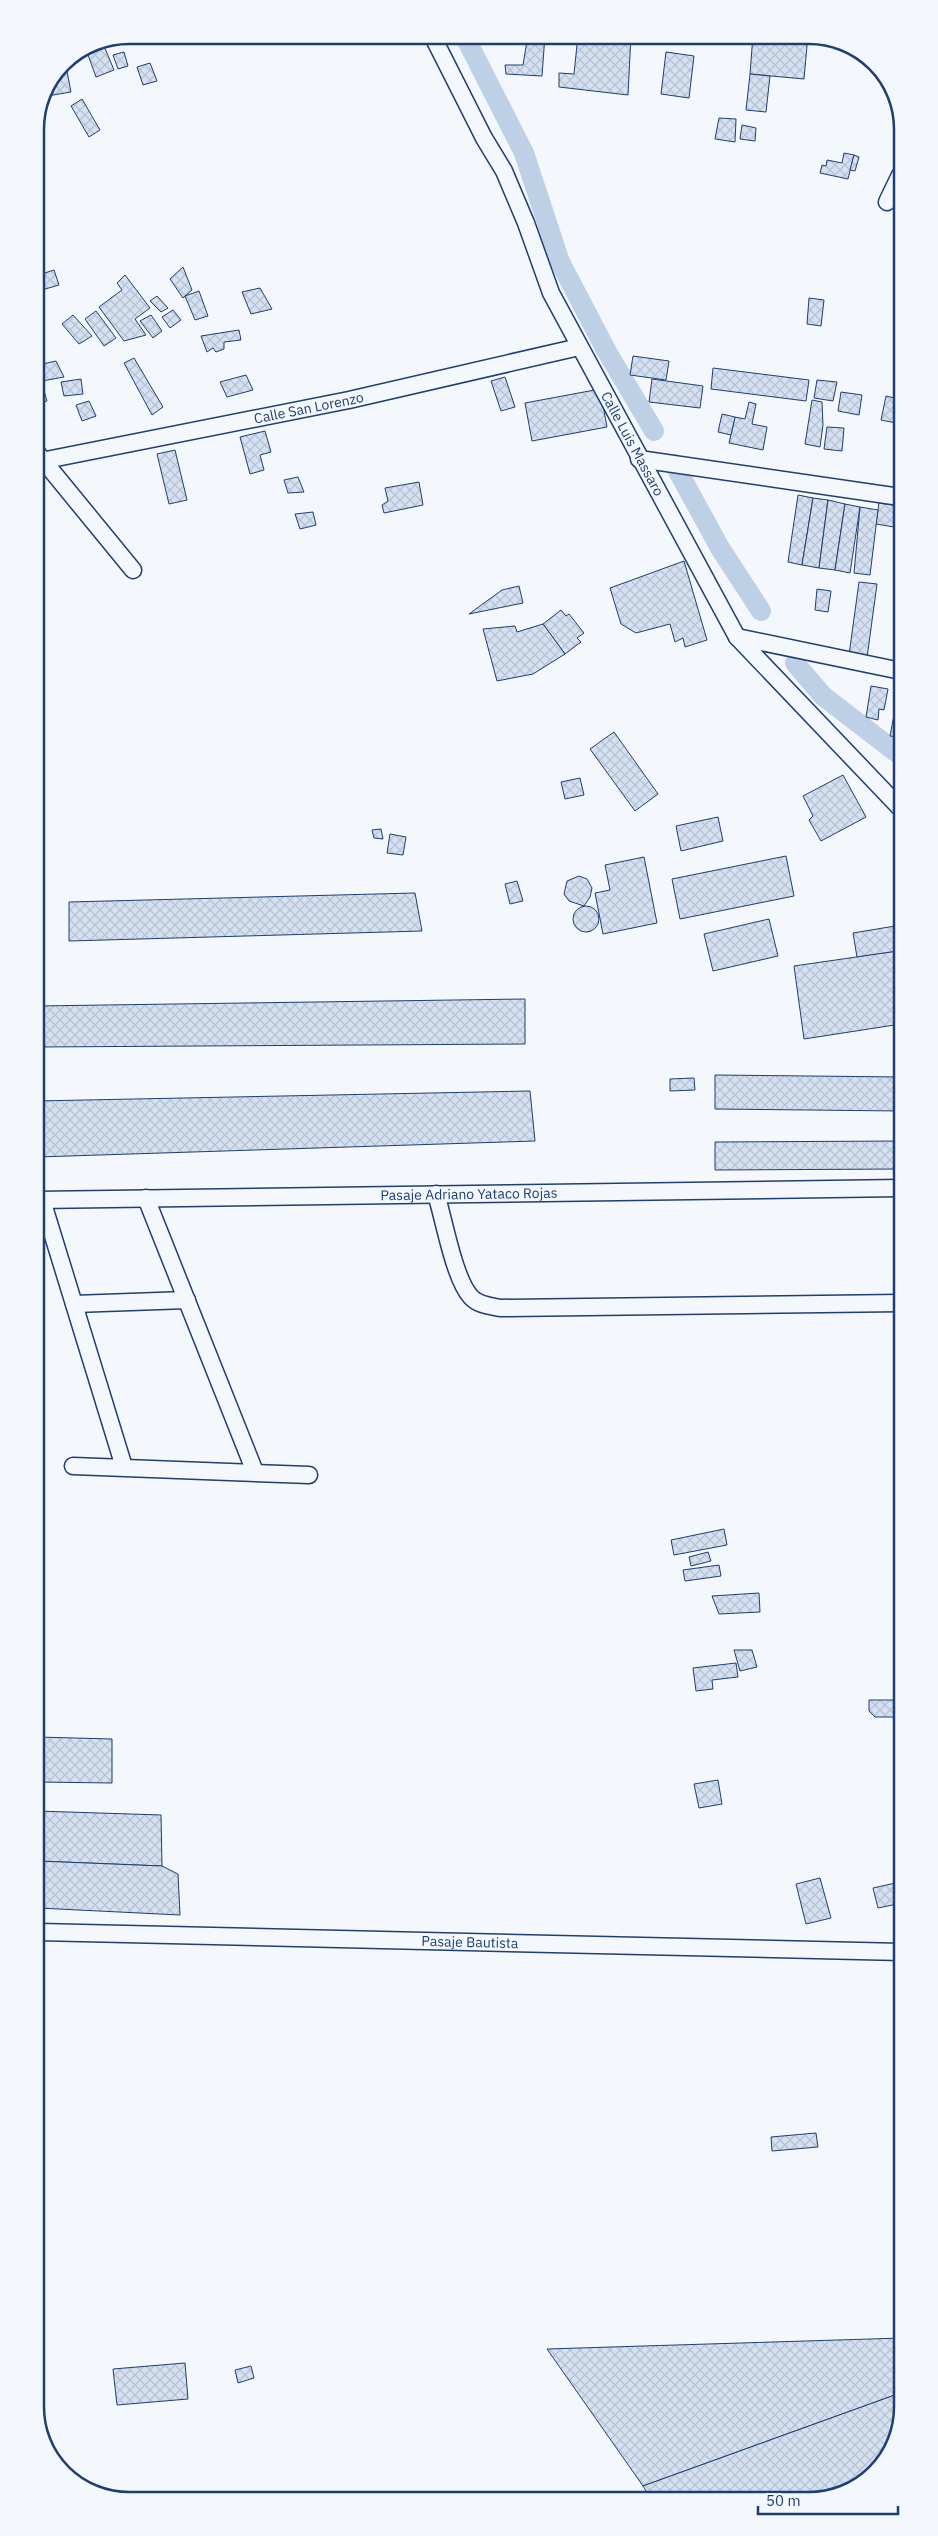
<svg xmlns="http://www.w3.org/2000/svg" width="938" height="2536" font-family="'IBM Plex Sans',sans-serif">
	<defs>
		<pattern id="building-cross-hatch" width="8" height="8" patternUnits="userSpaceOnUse" patternTransform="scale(1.25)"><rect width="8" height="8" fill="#d5e0f0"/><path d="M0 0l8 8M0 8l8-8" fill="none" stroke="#b6c1d1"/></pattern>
	</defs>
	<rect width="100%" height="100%" fill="#f4f7fb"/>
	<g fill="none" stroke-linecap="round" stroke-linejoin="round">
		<g stroke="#bed0e5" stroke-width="20">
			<polyline points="464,35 524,153 560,262 606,350 654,431"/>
			<polyline points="674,464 720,548 761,611"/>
			<polyline points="795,663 823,696 901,756"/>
		</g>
	</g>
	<g fill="url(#building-cross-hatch)" stroke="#1d3f73">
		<polygon points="528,35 545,35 542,76 506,74 505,65 523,65"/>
		<polygon points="578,35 631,35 628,95 559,87 559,73 574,74"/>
		<polygon points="753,35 808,35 804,79 750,74"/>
		<polygon points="104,46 114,70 96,77 87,52"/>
		<polygon points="124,52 128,66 118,69 113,55"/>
		<polygon points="666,52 694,56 689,98 661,94"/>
		<polygon points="65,61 71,92 47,96 63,62"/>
		<polygon points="150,63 157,81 143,85 137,67"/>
		<polygon points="750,74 770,76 766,112 746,110"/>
		<polygon points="82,99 100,130 89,137 71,106"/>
		<polygon points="719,118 736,119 735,142 715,139"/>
		<polygon points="742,125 756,128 755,141 740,139"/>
		<polygon points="844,153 854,155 848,179 820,173 822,165 826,166 827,160 842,163"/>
		<polygon points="854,155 859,157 855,171 850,170"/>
		<polygon points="183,267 192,290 183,298 170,279"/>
		<polygon points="54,270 59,285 35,292 35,276"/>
		<polygon points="125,275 150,308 135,319 146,335 124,341 99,307 122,290 117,283"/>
		<polygon points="260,288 272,309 251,314 242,292"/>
		<polygon points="199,291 208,316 195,320 185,296"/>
		<polygon points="157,296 168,308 161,312 150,301"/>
		<polygon points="809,298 824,300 821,326 807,324"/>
		<polygon points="173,310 181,320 170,328 162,317"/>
		<polygon points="96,311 116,338 104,346 85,319"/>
		<polygon points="73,315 92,336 79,344 62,324"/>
		<polygon points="151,315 162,331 153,338 140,321"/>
		<polygon points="239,330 241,340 224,342 224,349 216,352 213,348 207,352 201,336"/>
		<polygon points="633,356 669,361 666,380 630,375"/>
		<polygon points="134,358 163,407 152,415 124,363"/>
		<polygon points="56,361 64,377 42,381 38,365"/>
		<polygon points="713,368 809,380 806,401 711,389"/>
		<polygon points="246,375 253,390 227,397 220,382"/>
		<polygon points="505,377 515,407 501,411 491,381"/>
		<polygon points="81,379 83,394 64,396 61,382"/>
		<polygon points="652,379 703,386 700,408 649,402"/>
		<polygon points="817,380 837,382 833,401 814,398"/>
		<polygon points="42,384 47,401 36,404 36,386"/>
		<polygon points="600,389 607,427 532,441 525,403"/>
		<polygon points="841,392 862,395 859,415 838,411"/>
		<polygon points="886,396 899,399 896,423 881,420"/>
		<polygon points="812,400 822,402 823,425 820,447 805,444"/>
		<polygon points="89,401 96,416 82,421 76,405"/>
		<polygon points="749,402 756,404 752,424 767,427 763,450 729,443 735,417 745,419"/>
		<polygon points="722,414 735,417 731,435 718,432"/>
		<polygon points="827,427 844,428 842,451 824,449"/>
		<polygon points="265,431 271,452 260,455 264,470 250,474 240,437"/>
		<polygon points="175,450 187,500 169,504 157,454"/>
		<polygon points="298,477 304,492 288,493 284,480"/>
		<polygon points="419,482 423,505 384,513 382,505 388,501 385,488"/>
		<polygon points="798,495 813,498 802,565 788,562"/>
		<polygon points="813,498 828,500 819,568 802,565"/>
		<polygon points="828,500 845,504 835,570 819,568"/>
		<polygon points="879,503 900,506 900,528 876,524"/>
		<polygon points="845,504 860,507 850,573 835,570"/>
		<polygon points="860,507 878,510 870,575 854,573"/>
		<polygon points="313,512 316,525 300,529 295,514"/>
		<polygon points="684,561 707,640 685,647 683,638 675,642 670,624 636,633 621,624 610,588"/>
		<polygon points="859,582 877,584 867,658 849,655"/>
		<polygon points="519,586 523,603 469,614 502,590"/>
		<polygon points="817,589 831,591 828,612 815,610"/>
		<polygon points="561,610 566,616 569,614 584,633 577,638 581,642 565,654 543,624"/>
		<polygon points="543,624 565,654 533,674 497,681 483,629 515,626 517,632"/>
		<polygon points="871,686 888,689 884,710 879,709 878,720 866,717"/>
		<polygon points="894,715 901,716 901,737 890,736"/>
		<polygon points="614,732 658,794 635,811 590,749"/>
		<polygon points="843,775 866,817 821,841 809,820 813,816 803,796"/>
		<polygon points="580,778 584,795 565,799 561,782"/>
		<polygon points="718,817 723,841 681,851 676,826"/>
		<polygon points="381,829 383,839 374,838 372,830"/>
		<polygon points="390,834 406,837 403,855 387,853"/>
		<polygon points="786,856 794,896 680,919 672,879"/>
		<polygon points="644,857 657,923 603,934 595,893 610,890 605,865"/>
		<polygon points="579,876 587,879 592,888 590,897 584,906 569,901 564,894 567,881"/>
		<polygon points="517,881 523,901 510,904 505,884"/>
		<polygon points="415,893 422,931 69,941 69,902"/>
		<circle cx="586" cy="919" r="13"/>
		<polygon points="769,919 778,956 713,971 704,934"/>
		<polygon points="901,925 901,951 857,957 853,933"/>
		<polygon points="898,951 901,1024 804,1039 794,966"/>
		<polygon points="525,999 525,1044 36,1047 36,1006"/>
		<polygon points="715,1075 901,1077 901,1111 715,1109"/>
		<polygon points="694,1078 695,1090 670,1091 670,1079"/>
		<polygon points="530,1091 535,1141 37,1157 36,1101"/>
		<polygon points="901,1141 901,1169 715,1170 715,1142"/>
		<polygon points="724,1529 727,1545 674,1555 671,1540"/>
		<polygon points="708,1552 711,1561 691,1566 689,1557"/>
		<polygon points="719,1565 721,1576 685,1581 683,1570"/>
		<polygon points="759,1593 760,1612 719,1614 712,1596"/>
		<polygon points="734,1650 752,1650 757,1667 740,1671"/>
		<polygon points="736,1663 738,1677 712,1680 713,1689 696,1691 693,1668"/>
		<polygon points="869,1700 901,1700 901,1717 875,1717 869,1711"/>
		<polygon points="37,1737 112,1739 112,1783 37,1782"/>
		<polygon points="718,1780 722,1804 699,1808 694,1784"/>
		<polygon points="37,1811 161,1815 162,1866 38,1861"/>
		<polygon points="38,1861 162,1866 178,1874 180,1915 38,1908"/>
		<polygon points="820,1878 831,1918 806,1924 796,1884"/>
		<polygon points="900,1882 902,1903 878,1908 873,1888"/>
		<polygon points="816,2133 818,2147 772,2151 771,2137"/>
		<polygon points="903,2338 903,2392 643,2486 547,2349"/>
		<polygon points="185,2363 188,2399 117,2405 113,2369"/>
		<polygon points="251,2366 254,2378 238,2383 235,2370"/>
		<polygon points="903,2392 903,2407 884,2464 834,2498 651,2499 643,2486"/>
	</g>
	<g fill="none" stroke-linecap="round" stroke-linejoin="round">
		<defs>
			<g id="street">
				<path id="s1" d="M432 35 484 138 504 171 526 223 551 293 737 637 901 809"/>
				<polyline points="887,202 900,175"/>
				<polyline points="38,454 133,570"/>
				<polyline points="639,459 900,497"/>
				<path id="s2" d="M36 462 349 400 579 347"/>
				<polyline points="737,637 901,671"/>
				<path d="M436 1194C444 1219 454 1279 471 1297 478 1305 490 1306 500 1308L901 1303"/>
				<polyline points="146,1198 255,1472"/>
				<path id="s3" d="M37 1200 901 1188"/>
				<polyline points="42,1200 124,1467"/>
				<polyline points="74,1304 187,1300"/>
				<polyline points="73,1466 309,1475"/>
				<path id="s4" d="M38 1932 902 1952"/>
			</g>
		</defs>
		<use href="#street" stroke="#1d3f73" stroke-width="19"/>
		<use href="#street" stroke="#f4f7fb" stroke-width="16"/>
	</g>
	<g text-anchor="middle" stroke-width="4" stroke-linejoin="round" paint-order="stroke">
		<g font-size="14" fill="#1d3f73" stroke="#f4f7fb">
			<text dy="5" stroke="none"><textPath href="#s2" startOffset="278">Calle San Lorenzo</textPath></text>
			<text dy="5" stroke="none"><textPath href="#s1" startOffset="456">Calle Luis Massaro</textPath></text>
			<text dy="5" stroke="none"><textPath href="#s3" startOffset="432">Pasaje Adriano Yataco Rojas</textPath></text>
			<text dy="5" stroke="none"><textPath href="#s4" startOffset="432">Pasaje Bautista</textPath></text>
		</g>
	</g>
	<path d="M0 0H938V2536H0ZM129 44H809A85 85 0 0 1 894 129V2407A85 85 0 0 1 809 2492H129A85 85 0 0 1 44 2407V129A85 85 0 0 1 129 44Z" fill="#f4f7fb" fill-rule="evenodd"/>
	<path fill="none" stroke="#1d3f73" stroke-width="2.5" d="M129 44H809A85 85 0 0 1 894 129V2407A85 85 0 0 1 809 2492H129A85 85 0 0 1 44 2407V129A85 85 0 0 1 129 44Z"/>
	<path d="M758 2506v8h140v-8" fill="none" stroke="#1d3f73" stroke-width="2.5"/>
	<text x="766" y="2506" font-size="15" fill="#1d3f73" stroke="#f4f7fb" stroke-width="4" paint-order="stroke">50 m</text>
</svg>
